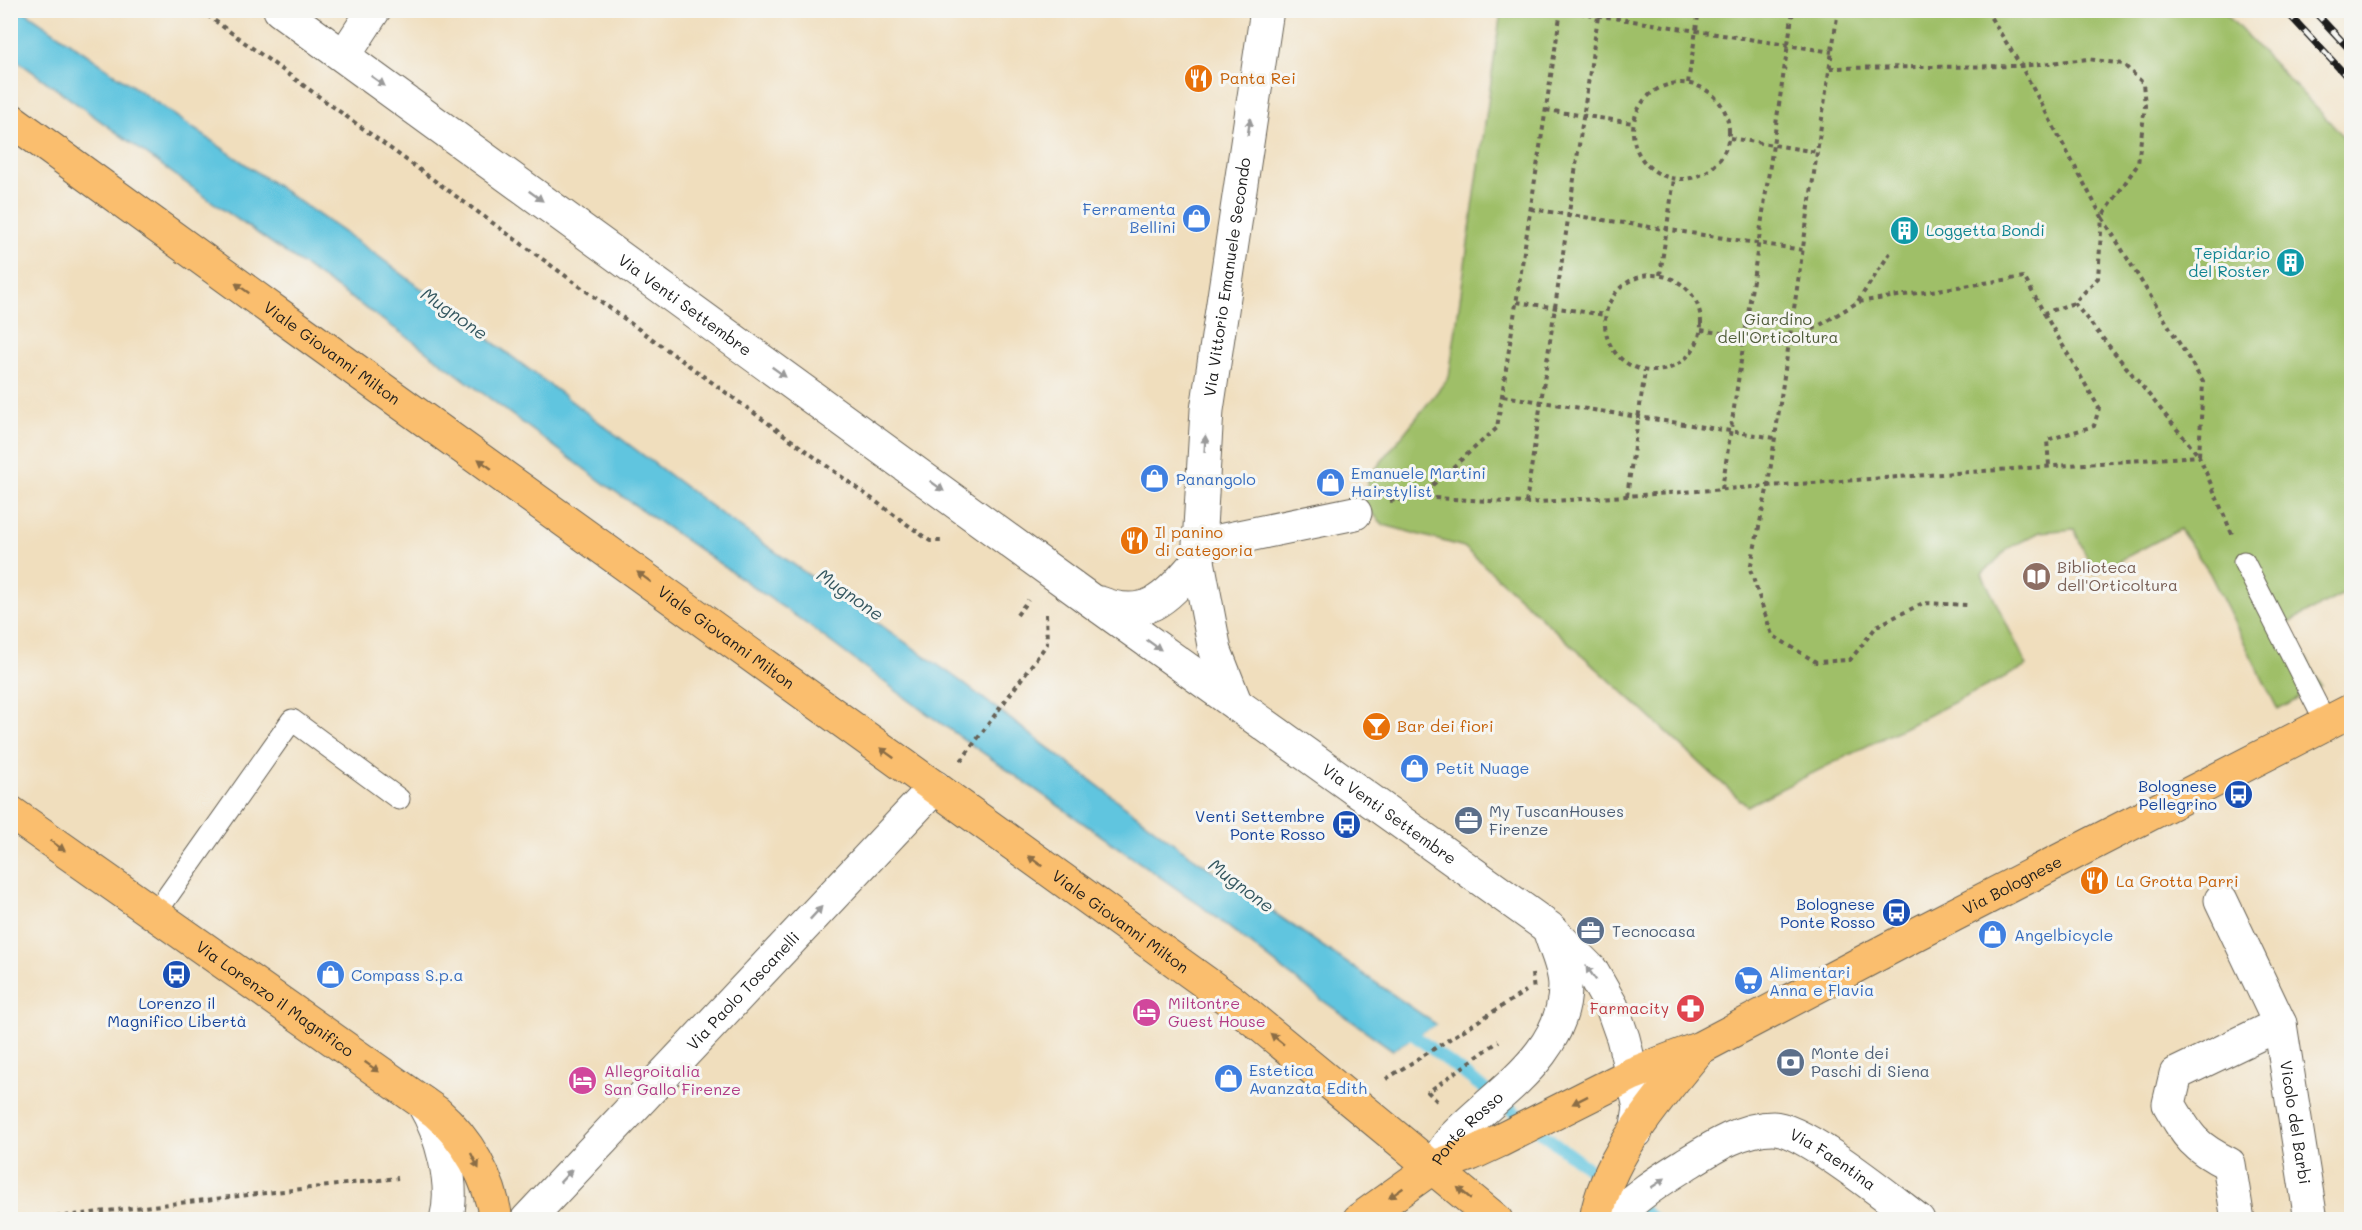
<svg xmlns="http://www.w3.org/2000/svg" width="2362" height="1230" font-family="Mali,sans-serif">
	<rect width="100%" height="100%" fill="#f6f6f2"/>
	<filter id="ink" filterUnits="userSpaceOnUse"><feTurbulence type="fractalNoise" baseFrequency=".0167" numOctaves="2"/><feDisplacementMap in="SourceGraphic" scale="12" xChannelSelector="R" yChannelSelector="G"/><feConvolveMatrix kernelMatrix="1 2 1 2 8 2 1 2 1" color-interpolation-filters="sRGB"/></filter>
	<filter id="wash" filterUnits="userSpaceOnUse"><feTurbulence type="fractalNoise" baseFrequency=".008" numOctaves="4" result="noise"/><feDisplacementMap in="SourceGraphic" scale="24" xChannelSelector="R" yChannelSelector="G"/><feGaussianBlur stdDeviation="1.35" result="paint"/><feColorMatrix in="noise" values="0 0 0 0 0 0 0 0 0 0 0 0 0 0 0 0 0 1.4 0 .05"/><feComposite in="paint" operator="in"/></filter>
	<g filter="url(#wash)">
		<rect width="100%" height="100%" fill="#f0debd"/>
		<polygon fill="#9fbf67" stroke="#5e6e42" stroke-width="1.5" points="1501,11 2223,11 2351,144 2351,590 2287,623 2321,686 2278,710 2209,572 2180,529 2094,574 2074,529 2040,532 2009,548 1982,574 2027,666 1747,806 1464,547 1384,525 1364,505 1369,477 1449,377"/>
		<polygon fill="#61c5df" stroke="#3e707e" stroke-width="1.5" points="11,11 24,11 378,256 724,516 955,677 1180,848 1437,1025 1393,1050 1322,1000 1200,905 922,710 797,617 610,488 410,339 211,201 11,56"/>
		<polygon fill="#f0debd" points="1439,1023 1439,1027 1396,1053 1393,1050"/>
		<g fill="none" stroke-linecap="round" stroke-linejoin="round">
			<g stroke="#61c5df" stroke-width="12">
				<polyline points="1403,1027 1606,1182"/>
				<polyline points="1632,1202 1655,1220"/>
			</g>
		</g>
	</g>
	<g filter="url(#ink)">
		<g fill="none" stroke-linecap="round" stroke-linejoin="round">
			<defs>
				<g id="lane">
					<polyline points="2244,562 2326,723"/>
					<polyline points="155,914 292,720 399,799"/>
				</g>
				<g id="street">
					<path id="s1" d="M280 10 1089 599 1549 928 1591 970 1612 1007 1623 1038 1640 1107 1636 1132"/>
					<polyline points="344,56 374,10"/>
					<polyline points="1200,545 1355,513"/>
					<path d="M1100 603C1149 622 1168 595 1198 561"/>
					<path id="s2" d="M1235 702 1215 651 1198 561 1207 410 1267 10"/>
					<path id="s3" d="M2221 900 2280 1024 2311 1220"/>
					<path d="M423 1103C441 1133 456 1184 446 1220"/>
					<path id="s4" d="M1433 1167C1440 1157 1446 1146 1454 1137 1496 1093 1565 1055 1565 986 1565 968 1555 949 1550 932"/>
					<path id="s5" d="M527 1220 935 787"/>
					<path id="s6" d="M1613 1220C1634 1196 1662 1179 1689 1162 1713 1147 1743 1128 1773 1128 1803 1128 1890 1199 1918 1220"/>
					<path d="M2238 1220 2229 1164C2194 1147 2188 1137 2169 1104L2176 1074 2280 1024"/>
				</g>
				<g id="primary">
					<path id="s7" d="M10 119 282 317 1231 1001 1496 1220"/>
					<path id="s8" d="M10 812 436 1112C467 1139 490 1178 496 1220"/>
					<path id="s9" d="M1359 1220 1433 1167 1471 1154 1499 1141 1632 1074 1700 1048 1909 938 2352 710"/>
					<path d="M1596 1220C1606 1157 1659 1098 1698 1050"/>
				</g>
			</defs>
			<use href="#lane" stroke="#666054" stroke-width="23"/>
			<use href="#street" stroke="#666054" stroke-width="35"/>
			<use href="#primary" stroke="#666054" stroke-width="35"/>
			<g stroke="#666054" stroke-width="4" stroke-dasharray="4.5 4.5" stroke-linecap="butt">
				<polyline points="200,10 930,541 945,541"/>
				<polyline points="1562,10 1832,52"/>
				<polyline points="1838,10 1768,485 1750,569 1772,635 1816,662 1850,660 1877,626 1923,603 1968,605"/>
				<polyline points="1986,10 2021,66 2102,217 2098,278 2074,303 2198,455"/>
				<polyline points="1830,68 2021,66 2088,59 2123,64 2143,83 2145,106 2138,164 2102,217 2203,382 2199,456"/>
				<polyline points="1688,83 1699,10"/>
				<circle cx="1681" cy="131" r="48"/>
				<polyline points="1546,110 1633,123"/>
				<polyline points="1730,138 1817,152"/>
				<polyline points="1531,209 1803,250"/>
				<polyline points="1660,275 1674,179"/>
				<circle cx="1653" cy="323" r="48"/>
				<polyline points="1858,301 1890,253"/>
				<polyline points="1517,302 1605,315"/>
				<polyline points="2044,313 2099,408 2094,426 2047,440 2049,466"/>
				<polyline points="1701,330 1789,344 1858,302 2024,277 2044,313 2074,303"/>
				<polyline points="1503,396 1775,438"/>
				<polyline points="1722,489 1793,10"/>
				<polyline points="1627,496 1645,371"/>
				<polyline points="1419,497 1497,428 1561,10"/>
				<polyline points="1390,501 1419,497 1526,503 2199,456 2232,534"/>
				<polyline points="1526,503 1599,10"/>
				<polyline points="1017,615 1028,600"/>
				<polyline points="961,761 1047,644 1046,614"/>
				<polyline points="1386,1079 1526,991"/>
				<polyline points="1437,1101 1428,1092 1499,1041"/>
				<polyline points="29,1220 398,1178"/>
			</g>
			<use href="#lane" stroke="#fff" stroke-width="21"/>
			<use href="#street" stroke="#fff" stroke-width="33"/>
			<use href="#primary" stroke="#fabe6e" stroke-width="33"/>
			<defs>
				<g id="rail">
					<polyline points="2285,10 2352,82"/>
					<polyline points="2313,10 2352,52"/>
				</g>
			</defs>
			<use href="#rail" stroke="#1c1c1c" stroke-width="7"/>
			<use href="#rail" stroke="#f6f6f2" stroke-width="4.5" stroke-dasharray="14" stroke-linecap="butt"/>
			<polyline stroke="#666054" stroke-width="4" stroke-dasharray="4.5 4.5" stroke-linecap="butt" points="1532,974 1534,991"/>
		</g>
		<defs><path id="oneway-solid" d="M-6-.8H1V-3.2L6.5 0L1 3.2V.8H-6Z" transform="scale(1.5)"/></defs>
		<g fill="#999">
			<use href="#oneway-solid" transform="translate(378 81) rotate(36)"/>
			<use href="#oneway-solid" transform="translate(1249 127) rotate(-81)"/>
			<use href="#oneway-solid" transform="translate(536 196) rotate(36)"/>
			<use href="#oneway-solid" transform="translate(779 372) rotate(36)"/>
			<use href="#oneway-solid" transform="translate(1205 444) rotate(-87)"/>
			<use href="#oneway-solid" transform="translate(937 486) rotate(36)"/>
			<use href="#oneway-solid" transform="translate(1154 645) rotate(35)"/>
			<use href="#oneway-solid" transform="translate(816 913) rotate(-47)"/>
			<use href="#oneway-solid" transform="translate(1591 973) rotate(-125)"/>
			<use href="#oneway-solid" transform="translate(566 1176) rotate(-47)"/>
			<use href="#oneway-solid" transform="translate(1658 1183) rotate(-34)"/>
		</g>
		<g fill="#8b6d45">
			<use href="#oneway-solid" transform="translate(242 288) rotate(-144)"/>
			<use href="#oneway-solid" transform="translate(485 464) rotate(-144)"/>
			<use href="#oneway-solid" transform="translate(644 577) rotate(-144)"/>
			<use href="#oneway-solid" transform="translate(887 753) rotate(-144)"/>
			<use href="#oneway-solid" transform="translate(58 846) rotate(35)"/>
			<use href="#oneway-solid" transform="translate(1035 861) rotate(-144)"/>
			<use href="#oneway-solid" transform="translate(1277 1039) rotate(-141)"/>
			<use href="#oneway-solid" transform="translate(372 1067) rotate(35)"/>
			<use href="#oneway-solid" transform="translate(1580 1100) rotate(153)"/>
			<use href="#oneway-solid" transform="translate(475 1161) rotate(63)"/>
			<use href="#oneway-solid" transform="translate(1396 1193) rotate(145)"/>
			<use href="#oneway-solid" transform="translate(1464 1193) rotate(-140)"/>
		</g>
	</g>
	<defs>
		<symbol id="restaurant-disc" viewBox="-11 -11 22 22"><circle r="9.5" fill="#e8710a" stroke="#f6f6f2"/><path d="M-5-6h1v4h1v-4h1v4h1v-4h1v5L-1.5 .5V6h-2V.5L-5-1ZM5-6V6H3V1.5H1.5Q1.5-4 5-6Z" fill="#fff"/></symbol>
		<symbol id="shop-disc" viewBox="-11 -11 22 22"><circle r="9.5" fill="#3f7fe0" stroke="#f6f6f2"/><path d="M-5-2.5h2.3a2.7 3.5 0 0 1 5.4 0H5L5.5 6h-11ZM-1.5-2.5h3a1.5 2.3 0 0 0-3 0Z" fill="#fff"/></symbol>
		<symbol id="building-disc" viewBox="-11 -11 22 22"><circle r="9.5" fill="#0f9aa8" stroke="#f6f6f2"/><path d="M-4-6H4V6H1V3H-1V6H-4ZM-2.5-4.3h1.7v1.8h-1.7ZM.8-4.3h1.7v1.8H.8ZM-2.5-1h1.7V.8h-1.7ZM.8-1h1.7V.8H.8Z" fill="#fff"/></symbol>
		<symbol id="library-disc" viewBox="-11 -11 22 22"><circle r="9.5" fill="#8d6e63" stroke="#f6f6f2"/><path d="M-6-4Q-3-5.5-.7-3.5V5Q-3 3-6 4ZM6-4Q3-5.5 .7-3.5V5Q3 3 6 4Z" fill="#fff"/></symbol>
		<symbol id="bar-disc" viewBox="-11 -11 22 22"><circle r="9.5" fill="#e8710a" stroke="#f6f6f2"/><path d="M-6-5H6L.8 .8V4.5H3.5V6h-7V4.5H-.8V.8Z" fill="#fff"/></symbol>
		<symbol id="bus-disc" viewBox="-11 -11 22 22"><circle r="9.5" fill="#1a4fb4" stroke="#f6f6f2"/><path d="M-5-6H5V4H4V6H2V4H-2V6H-4V4H-5ZM-3.5-4V0h7V-4ZM-3.5 1.2v1.5H-2V1.2ZM2 1.2v1.5H3.5V1.2Z" fill="#fff"/></symbol>
		<symbol id="office-disc" viewBox="-11 -11 22 22"><circle r="9.5" fill="#5c6f8a" stroke="#f6f6f2"/><path d="M-6-3h4V-5.5h4V-3h4V5H-6ZM-1-4.5V-3h2v-1.5ZM-6 0V1H6V0Z" fill="#fff"/></symbol>
		<symbol id="supermarket-disc" viewBox="-11 -11 22 22"><circle r="9.5" fill="#3f7fe0" stroke="#f6f6f2"/><path d="M-6-5.5h2.5l.6 2H6L4.5 2H-2.5L-4.4-4H-6ZM-1.5 3.2a1.3 1.3 0 1 0 .1 0ZM3 3.2a1.3 1.3 0 1 0 .1 0Z" fill="#fff"/></symbol>
		<symbol id="pharmacy-disc" viewBox="-11 -11 22 22"><circle r="9.5" fill="#e0444e" stroke="#f6f6f2"/><path d="M-2-6h4v4h4v4h-4v4h-4v-4h-4v-4h4Z" fill="#fff"/></symbol>
		<symbol id="hotel-disc" viewBox="-11 -11 22 22"><circle r="9.5" fill="#d1479c" stroke="#f6f6f2"/><path d="M-6-4.5h1.5V1H6V5H4.5V3h-9V5H-6ZM-4 0a1.8 1.8 0 1 1 3.6 0ZM.5 0V-2.5h3Q6-2.5 6 0Z" fill="#fff"/></symbol>
		<symbol id="bank-disc" viewBox="-11 -11 22 22"><circle r="9.5" fill="#5c6f8a" stroke="#f6f6f2"/><path d="M-6-4H6V4H-6ZM0-2.3a2.3 2.3 0 1 0 0 4.6a2.3 2.3 0 1 0 0-4.6Z" fill="#fff"/></symbol>
	</defs>
	<g fill-rule="evenodd">
		<use href="#restaurant-disc" x="1182" y="62" width="33" height="33"/>
		<use href="#shop-disc" x="1180" y="202" width="33" height="33"/>
		<use href="#building-disc" x="1888" y="214" width="33" height="33"/>
		<use href="#building-disc" x="2274" y="246" width="33" height="33"/>
		<use href="#shop-disc" x="1138" y="462" width="33" height="33"/>
		<use href="#shop-disc" x="1314" y="466" width="33" height="33"/>
		<use href="#restaurant-disc" x="1118" y="524" width="33" height="33"/>
		<use href="#library-disc" x="2020" y="560" width="33" height="33"/>
		<use href="#bar-disc" x="1360" y="710" width="33" height="33"/>
		<use href="#shop-disc" x="1398" y="752" width="33" height="33"/>
		<use href="#bus-disc" x="2222" y="778" width="33" height="33"/>
		<use href="#office-disc" x="1452" y="804" width="33" height="33"/>
		<use href="#bus-disc" x="1330" y="808" width="33" height="33"/>
		<use href="#restaurant-disc" x="2078" y="864" width="33" height="33"/>
		<use href="#bus-disc" x="1880" y="896" width="33" height="33"/>
		<use href="#office-disc" x="1574" y="914" width="33" height="33"/>
		<use href="#shop-disc" x="1976" y="918" width="33" height="33"/>
		<use href="#bus-disc" x="160" y="958" width="33" height="33"/>
		<use href="#shop-disc" x="314" y="958" width="33" height="33"/>
		<use href="#supermarket-disc" x="1732" y="964" width="33" height="33"/>
		<use href="#pharmacy-disc" x="1674" y="992" width="33" height="33"/>
		<use href="#hotel-disc" x="1130" y="996" width="33" height="33"/>
		<use href="#bank-disc" x="1774" y="1046" width="33" height="33"/>
		<use href="#shop-disc" x="1212" y="1062" width="33" height="33"/>
		<use href="#hotel-disc" x="566" y="1064" width="33" height="33"/>
	</g>
	<g text-anchor="middle" stroke-width="6" stroke-linejoin="round" paint-order="stroke">
		<g font-size="16" fill="#c56008" stroke="#f6f6f2" text-anchor="start">
			<text x="1220" y="84">Panta Rei</text>
			<text x="1155" y="538">Il panino<tspan x="1155" dy="18">di categoria</tspan></text>
			<text x="1397" y="732">Bar dei fiori</text>
			<text x="2116" y="887">La Grotta Parri</text>
		</g>
		<g font-size="16" fill="#366cbe" stroke="#f6f6f2" text-anchor="start">
			<text x="1176" y="215" text-anchor="end">Ferramenta<tspan x="1176" dy="18">Bellini</tspan></text>
			<text x="1351" y="479">Emanuele Martini<tspan x="1351" dy="18">Hairstylist</tspan></text>
			<text x="1176" y="485">Panangolo</text>
			<text x="1436" y="774">Petit Nuage</text>
			<text x="2014" y="941">Angelbicycle</text>
			<text x="1769" y="978">Alimentari<tspan x="1769" dy="18">Anna e Flavia</tspan></text>
			<text x="351" y="981">Compass S.p.a</text>
			<text x="1249" y="1076">Estetica<tspan x="1249" dy="18">Avanzata Edith</tspan></text>
		</g>
		<g font-size="16" fill="#0d838f" stroke="#f6f6f2" text-anchor="start">
			<text x="1926" y="236">Loggetta Bondi</text>
			<text x="2270" y="259" text-anchor="end">Tepidario<tspan x="2270" dy="18">del Roster</tspan></text>
		</g>
		<g font-size="16" fill="#1c1c1c" stroke="#f6f6f2">
			<text dy="6" stroke="none"><textPath href="#s2" startOffset="432">Via Vittorio Emanuele Secondo</textPath></text>
			<text dy="6" stroke="none"><textPath href="#s1" startOffset="501">Via Venti Settembre</textPath></text>
			<text dy="6" stroke="none"><textPath href="#s7" startOffset="398">Viale Giovanni Milton</textPath></text>
			<text dy="6" stroke="none"><textPath href="#s7" startOffset="884">Viale Giovanni Milton</textPath></text>
			<text dy="6" stroke="none"><textPath href="#s1" startOffset="1370">Via Venti Settembre</textPath></text>
			<text dy="6" stroke="none"><textPath href="#s9" startOffset="736">Via Bolognese</textPath></text>
			<text dy="6" stroke="none"><textPath href="#s7" startOffset="1370">Viale Giovanni Milton</textPath></text>
			<text dy="6" stroke="none"><textPath href="#s5" startOffset="315">Via Paolo Toscanelli</textPath></text>
			<text dy="6" stroke="none"><textPath href="#s8" startOffset="324">Via Lorenzo il Magnifico</textPath></text>
			<text dy="6" stroke="none"><textPath href="#s3" startOffset="237">Vicolo del Barbi</textPath></text>
			<text dy="6" stroke="none"><textPath href="#s4" startOffset="52">Ponte Rosso</textPath></text>
			<text dy="6" stroke="none"><textPath href="#s6" startOffset="256">Via Faentina</textPath></text>
		</g>
		<g font-size="16" fill="#505d3a" stroke="#f6f6f2">
			<text x="1778" y="325">Giardino<tspan x="1778" dy="18">dell'Orticoltura</tspan></text>
		</g>
		<g font-size="16" fill="#785e54" stroke="#f6f6f2" text-anchor="start">
			<text x="2057" y="573">Biblioteca<tspan x="2057" dy="18">dell'Orticoltura</tspan></text>
		</g>
		<g font-size="16" fill="#164399" stroke="#f6f6f2" text-anchor="end">
			<text x="2217" y="792">Bolognese<tspan x="2217" dy="18">Pellegrino</tspan></text>
			<text x="1325" y="822">Venti Settembre<tspan x="1325" dy="18">Ponte Rosso</tspan></text>
			<text x="1875" y="910">Bolognese<tspan x="1875" dy="18">Ponte Rosso</tspan></text>
			<text x="177" y="1009" text-anchor="middle">Lorenzo il<tspan x="177" dy="18">Magnifico Libertà</tspan></text>
		</g>
		<g font-size="16" fill="#4e5e75" stroke="#f6f6f2" text-anchor="start">
			<text x="1489" y="817">My TuscanHouses<tspan x="1489" dy="18">Firenze</tspan></text>
			<text x="1612" y="937">Tecnocasa</text>
			<text x="1811" y="1059">Monte dei<tspan x="1811" dy="18">Paschi di Siena</tspan></text>
		</g>
		<g font-size="16" fill="#b23c85" stroke="#f6f6f2" text-anchor="start">
			<text x="1168" y="1009">Miltontre<tspan x="1168" dy="18">Guest House</tspan></text>
			<text x="604" y="1077">Allegroitalia<tspan x="604" dy="18">San Gallo Firenze</tspan></text>
		</g>
		<g font-size="16" fill="#be3a42" stroke="#f6f6f2" text-anchor="end">
			<text x="1669" y="1014">Farmacity</text>
		</g>
		<g font-size="18" font-style="italic" fill="#345760" stroke="#f6f6f2">
			<text transform="translate(454 314) rotate(35)" y="6">Mugnone</text>
			<text transform="translate(850 595) rotate(35)" y="6">Mugnone</text>
			<text transform="translate(1241 886) rotate(37)" y="6">Mugnone</text>
		</g>
	</g>
	<rect width="2362" height="1230" fill="none" stroke="#f6f6f2" stroke-width="36"/>
</svg>
